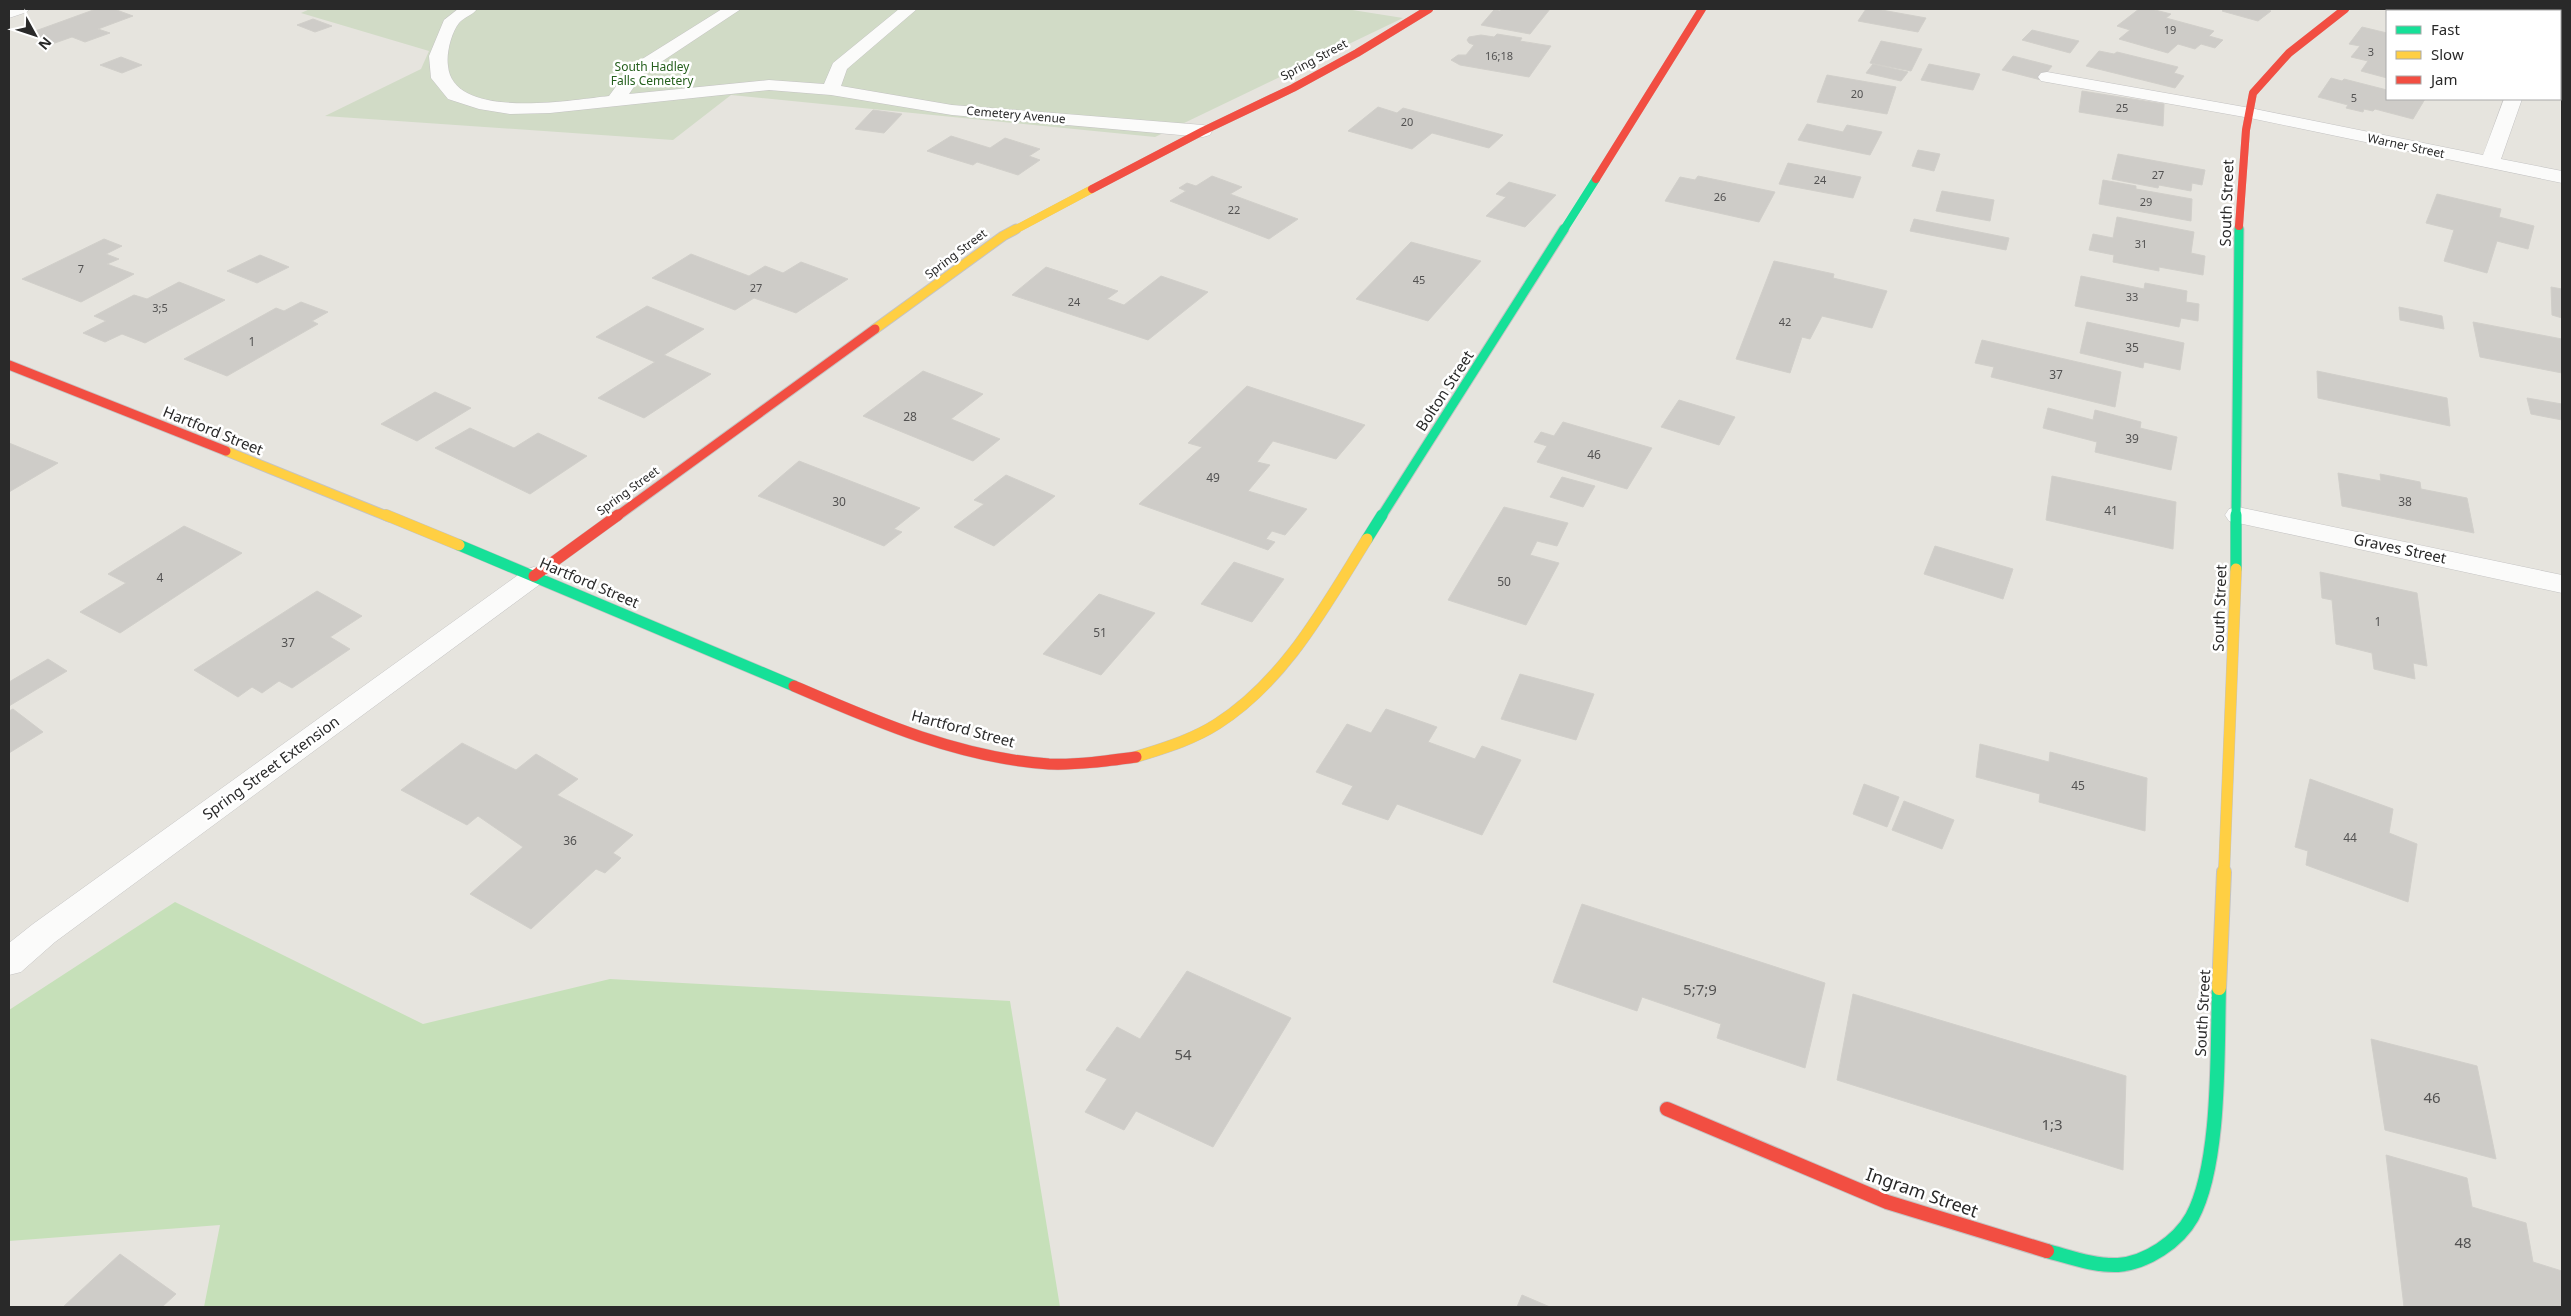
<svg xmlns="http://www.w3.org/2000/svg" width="2571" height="1316" font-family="'Noto Sans',sans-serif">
	<rect width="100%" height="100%" fill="#e6e4de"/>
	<polygon fill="#c6e0b9" points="175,902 423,1024 610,979 1010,1001 1060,1307 204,1307 220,1225 9,1241 9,1010"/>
	<polygon fill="#d1dbc6" points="310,9 1346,9 1403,18 1155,137 731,95 673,140 325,116 421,69 429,51 301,13"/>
	<g fill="#ceccc8" stroke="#d1cfca">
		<polygon points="96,9 114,9 133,16 98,29 110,33 85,42 72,37 52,44 27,34"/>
		<polygon points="1502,9 1550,9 1530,34 1481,25 1494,10 1500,11"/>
		<polygon points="1866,9 1876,9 1926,18 1918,32 1858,21"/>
		<polygon points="2139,9 2151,9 2171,14 2166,18 2214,31 2209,36 2223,40 2215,48 2201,44 2195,49 2178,44 2168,53 2119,39 2130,30 2117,26"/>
		<polygon points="2224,9 2263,9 2271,11 2258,21 2222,11"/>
		<polygon points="2395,9 2464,9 2462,11 2393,11"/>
		<polygon points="313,19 332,26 315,32 297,25"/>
		<polygon points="2362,27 2387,33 2387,78 2361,71 2368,61 2351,57 2360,46 2349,44"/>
		<polygon points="2032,30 2079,41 2070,53 2022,40"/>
		<polygon points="1497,34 1522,38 1520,41 1551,46 1529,77 1460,65 1451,60 1458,55 1466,55 1474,45 1469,43 1467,40 1469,37 1481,35 1494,37"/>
		<polygon points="1881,41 1922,49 1911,71 1870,63"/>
		<polygon points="2099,51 2114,54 2117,52 2178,67 2174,73 2184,76 2175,88 2086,66"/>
		<polygon points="2013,56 2052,66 2041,80 2002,70"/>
		<polygon points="121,57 142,65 122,73 100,65"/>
		<polygon points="1873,64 1908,72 1901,81 1866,73"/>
		<polygon points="1929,64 1980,74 1973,90 1921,80"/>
		<polygon points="1827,75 1896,87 1887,114 1817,102"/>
		<polygon points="2331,78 2342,81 2344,79 2387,90 2387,99 2425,99 2413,119 2375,109 2373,111 2364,109 2363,112 2346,108 2348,105 2318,97"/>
		<polygon points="2082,91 2164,104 2163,126 2079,112"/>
		<polygon points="1378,107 1397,113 1403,108 1503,135 1489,148 1432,133 1412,149 1348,131"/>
		<polygon points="873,110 902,114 884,133 855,129"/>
		<polygon points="1807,124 1843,132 1847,125 1882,132 1870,155 1798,140"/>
		<polygon points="951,136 990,148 1005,138 1040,149 1029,156 1040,160 1018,175 977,162 973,165 927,151"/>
		<polygon points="1918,150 1940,154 1934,171 1912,166"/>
		<polygon points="2118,154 2205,170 2202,185 2192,183 2191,191 2159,185 2158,188 2112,179"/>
		<polygon points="1788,163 1861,177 1853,198 1779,184"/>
		<polygon points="1212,176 1242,187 1230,194 1298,219 1269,239 1170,201 1186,191 1179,188 1187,183 1196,186"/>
		<polygon points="1698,176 1775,192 1759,222 1665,201 1680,177 1695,180"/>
		<polygon points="2103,180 2136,186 2136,189 2192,199 2191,221 2099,204"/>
		<polygon points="1509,182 1556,195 1525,227 1486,216 1506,197 1496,194"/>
		<polygon points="1942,191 1994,200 1990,221 1936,211"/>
		<polygon points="2437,194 2501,209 2499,217 2534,226 2528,249 2497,241 2487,273 2444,261 2454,230 2426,223"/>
		<polygon points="2117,217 2194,232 2191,253 2205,256 2203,275 2159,267 2159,271 2113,262 2114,255 2089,250 2093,234 2113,238"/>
		<polygon points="1914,219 2009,238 2006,250 1910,231"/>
		<polygon points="104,239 122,246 106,254 119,259 107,264 134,274 81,302 22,279"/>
		<polygon points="1411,242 1481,261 1428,321 1356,299"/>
		<polygon points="691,254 749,276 765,266 783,273 801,262 848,279 796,313 754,298 735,310 652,278"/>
		<polygon points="260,255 289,267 257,283 227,271"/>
		<polygon points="1774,261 1834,274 1833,278 1887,291 1872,328 1822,316 1810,339 1802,337 1790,373 1736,359"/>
		<polygon points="1046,267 1118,291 1107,299 1124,305 1161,276 1208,292 1148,340 1012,295"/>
		<polygon points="2081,276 2144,289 2145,283 2187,291 2186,302 2199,304 2198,321 2181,318 2179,327 2075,306"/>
		<polygon points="179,282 225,300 145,343 122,334 105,342 83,333 106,321 94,316 134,295 147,299"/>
		<polygon points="2551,287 2562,289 2562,318 2552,315"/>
		<polygon points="301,302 328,312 312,321 318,324 227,376 184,359 276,308 284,311"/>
		<polygon points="647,306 704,329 664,355 711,374 644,418 598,398 655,362 596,337"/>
		<polygon points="2399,307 2442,316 2444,329 2400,320"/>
		<polygon points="2087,322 2184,343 2180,370 2144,362 2143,368 2080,353"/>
		<polygon points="2473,322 2562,339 2562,373 2480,357"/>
		<polygon points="1982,340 2121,372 2115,407 1991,377 1994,367 1975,363"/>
		<polygon points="923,371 983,394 951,419 1000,439 973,461 863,416"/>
		<polygon points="2317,371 2447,398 2450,426 2318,398"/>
		<polygon points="1247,386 1365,425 1336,459 1273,441 1257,462 1270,465 1248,491 1307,509 1285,535 1272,531 1266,539 1275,542 1268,550 1139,504 1202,447 1188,443"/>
		<polygon points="435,392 471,408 417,441 381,424"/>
		<polygon points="2527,398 2562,404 2562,420 2531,414"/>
		<polygon points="1679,400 1735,417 1719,445 1661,427"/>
		<polygon points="2048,408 2093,420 2095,410 2141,422 2140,428 2177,437 2171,470 2095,452 2097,442 2043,428"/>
		<polygon points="1563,422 1652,448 1627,489 1537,462 1547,446 1534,442 1541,432 1554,436"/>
		<polygon points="470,428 514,448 538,433 587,456 530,494 435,448"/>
		<polygon points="9,443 58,463 9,492"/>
		<polygon points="799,461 920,508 894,529 902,532 884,546 758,496"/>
		<polygon points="2338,473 2381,481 2380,474 2420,482 2421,489 2467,498 2474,533 2342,506"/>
		<polygon points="1006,475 1055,496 994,546 954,527 984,504 974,500"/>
		<polygon points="2052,476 2176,502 2173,549 2046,520"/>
		<polygon points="1562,477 1595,486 1583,507 1550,497"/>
		<polygon points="1504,507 1568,523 1557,546 1537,541 1530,555 1559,563 1526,625 1448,600"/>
		<polygon points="184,526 242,553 120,633 80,612 126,583 108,574"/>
		<polygon points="1935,546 2013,569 2003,599 1924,574"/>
		<polygon points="1234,562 1284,579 1252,622 1201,604"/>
		<polygon points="2320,572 2417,593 2427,666 2413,663 2415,679 2374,669 2372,653 2336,644 2332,600 2322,598"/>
		<polygon points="317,591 362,616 330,637 350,649 292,688 279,681 262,693 252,687 238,697 194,670"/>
		<polygon points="1099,594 1155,613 1101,675 1043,654"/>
		<polygon points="48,659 67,671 9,706 9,682"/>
		<polygon points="1520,674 1594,694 1576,740 1501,719"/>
		<polygon points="13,709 43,732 9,753 9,711"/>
		<polygon points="1386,709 1437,727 1428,742 1475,759 1482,746 1521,760 1482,835 1397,804 1388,820 1342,804 1353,786 1316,772 1347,724 1371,733"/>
		<polygon points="462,743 516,770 536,754 578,779 557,795 633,835 613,853 621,858 605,873 596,869 531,929 470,894 523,847 478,816 467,825 401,790"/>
		<polygon points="1980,744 2049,762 2050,752 2147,778 2145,831 2039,802 2040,794 1976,777"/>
		<polygon points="2310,779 2393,809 2389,833 2417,844 2408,902 2306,865 2308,851 2295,847"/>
		<polygon points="1864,784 1899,797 1887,827 1853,814"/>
		<polygon points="1904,801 1954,820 1942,849 1892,830"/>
		<polygon points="1582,904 1825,983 1805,1068 1717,1038 1721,1024 1642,997 1637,1011 1553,982"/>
		<polygon points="1187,971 1291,1018 1213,1147 1136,1111 1124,1130 1085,1112 1107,1079 1086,1070 1117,1027 1140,1039"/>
		<polygon points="1853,994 2126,1076 2123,1170 1837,1080"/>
		<polygon points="2371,1039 2477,1066 2496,1159 2385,1130"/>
		<polygon points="2386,1155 2467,1178 2472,1207 2526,1223 2533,1262 2562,1271 2562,1307 2404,1307"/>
		<polygon points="120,1254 176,1294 162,1307 63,1307"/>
		<polygon points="1522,1295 1550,1307 1517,1307"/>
	</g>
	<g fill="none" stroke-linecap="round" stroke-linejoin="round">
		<defs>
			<g id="lane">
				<path d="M458 9H477C473 15 464 17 459 23 451 33 446 54 448 66 453 121 572 100 609 96L631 66 722 9H741L643 74 629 94 769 80 824 84 833 63 899 9H917L847 69 841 86 952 105 1203 125 1210 127 1212 131 1210 135 1203 137 952 115 831 95 769 90 550 113 510 114 479 109 448 99 431 78 429 56 444 20Z"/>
				<polygon points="2047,72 2250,108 2256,109 2259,113 2256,117 2250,118 2041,81 2038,77 2041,73"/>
			</g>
			<g id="street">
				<polygon points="9,9 29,9 27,12 9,18"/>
				<rect x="2535" y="9" width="16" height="2"/>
				<polygon points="2504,99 2522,99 2501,159 2562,171 2562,183 2250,118 2244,117 2241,113 2244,109 2250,108 2483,155"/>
				<polygon points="2238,507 2562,575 2562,593 2229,521 2225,515 2229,509"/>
				<polygon points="534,567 543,570 547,576 543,582 55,942 21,972 9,975 9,943 33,924 525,570"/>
			</g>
			<g id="fast-far3">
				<polyline points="1563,231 1596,179"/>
				<polyline points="2239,231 2239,226"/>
			</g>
			<g id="fast-far2">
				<polyline points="1381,517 1564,229"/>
				<polyline points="2236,517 2239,229"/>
			</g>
			<g id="fast-far1">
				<polyline points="1367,539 1382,515"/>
				<polyline points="459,545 794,686"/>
				<polyline points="2236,569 2236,515"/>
			</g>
			<path id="fast" d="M2047 1251C2070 1257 2094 1266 2118 1265 2146 1263 2178 1242 2192 1217 2221 1163 2217 1050 2219 988"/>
			<polyline id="slow-far3" points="1013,231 1092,189"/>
			<g id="slow-far2">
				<polyline points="875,329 1003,236 1016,229"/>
				<polyline points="226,451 389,517"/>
			</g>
			<g id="slow-far1">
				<polyline points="386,515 459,545"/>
				<path d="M1136 757C1164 748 1192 740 1217 724 1285 681 1325 606 1367 539"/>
				<polyline points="2224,873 2236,569"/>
			</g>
			<polyline id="slow" points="2219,988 2224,872"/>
			<g id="jam-far3">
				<polyline points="2546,9 2554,11"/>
				<polyline points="1596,179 1702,9"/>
				<polyline points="1092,189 1203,131 1293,88 1357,53 1429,9"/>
				<polyline points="2239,226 2246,130 2253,93 2289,53 2345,9"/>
			</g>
			<g id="jam-far2">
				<polyline points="9,365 226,451"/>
				<polyline points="616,517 875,329"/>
			</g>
			<g id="jam-far1">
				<polyline points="534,576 618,515"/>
				<path d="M794 686C875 721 959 758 1049 764 1078 765 1107 761 1136 757"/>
			</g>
			<polyline id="jam" points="1667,1109 1887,1202 2047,1251"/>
		</defs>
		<use href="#lane" stroke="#c4c3c3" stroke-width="1"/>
		<use href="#street" stroke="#c4c3c3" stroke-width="1"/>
		<use href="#fast-far3" stroke="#c4c3c3" stroke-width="8"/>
		<use href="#fast-far2" stroke="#c4c3c3" stroke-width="11"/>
		<use href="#fast-far1" stroke="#c4c3c3" stroke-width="12"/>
		<use href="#fast" stroke="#c4c3c3" stroke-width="16"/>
		<use href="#slow-far3" stroke="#c4c3c3" stroke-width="8"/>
		<use href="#slow-far2" stroke="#c4c3c3" stroke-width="11"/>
		<use href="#slow-far1" stroke="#c4c3c3" stroke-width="12"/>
		<use href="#slow" stroke="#c4c3c3" stroke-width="16"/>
		<use href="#jam-far3" stroke="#c4c3c3" stroke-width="8"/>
		<use href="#jam-far2" stroke="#c4c3c3" stroke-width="11"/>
		<use href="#jam-far1" stroke="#c4c3c3" stroke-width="12"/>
		<use href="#jam" stroke="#c4c3c3" stroke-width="16"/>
		<use href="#lane" fill="#fbfbfa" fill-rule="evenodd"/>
		<use href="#street" fill="#fbfbfa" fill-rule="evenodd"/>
		<use href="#fast-far3" stroke="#16e098" stroke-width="8"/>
		<use href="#fast-far2" stroke="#16e098" stroke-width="9"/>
		<use href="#fast-far1" stroke="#16e098" stroke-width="11"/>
		<use href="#fast" stroke="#16e098" stroke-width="14"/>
		<use href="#slow-far3" stroke="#ffcf43" stroke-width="8"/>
		<use href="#slow-far2" stroke="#ffcf43" stroke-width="9"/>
		<use href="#slow-far1" stroke="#ffcf43" stroke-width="11"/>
		<use href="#slow" stroke="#ffcf43" stroke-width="14"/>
		<use href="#jam-far3" stroke="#f24e42" stroke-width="8"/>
		<use href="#jam-far2" stroke="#f24e42" stroke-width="9"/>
		<use href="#jam-far1" stroke="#f24e42" stroke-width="11"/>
		<use href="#jam" stroke="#f24e42" stroke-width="14"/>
	</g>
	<g text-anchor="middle" stroke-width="5" stroke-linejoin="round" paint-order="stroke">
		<g font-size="11" fill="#535252">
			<text x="2170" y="34">19</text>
			<text x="2371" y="56">3</text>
			<text x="1499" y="60">16;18</text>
			<text x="1857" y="98">20</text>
			<text x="2354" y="102">5</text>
			<text x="2122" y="112">25</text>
			<text x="1407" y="126">20</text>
			<text x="2158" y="179">27</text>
			<text x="1820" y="184">24</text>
			<text x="1720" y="201">26</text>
			<text x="2146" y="206">29</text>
			<text x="1234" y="214">22</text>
			<text x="2141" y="248">31</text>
			<text x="81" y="273">7</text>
			<text x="1419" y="284">45</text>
			<text x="756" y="292">27</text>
			<text x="2132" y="301">33</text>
			<text x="1074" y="306">24</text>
			<text x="160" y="312">3;5</text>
			<text x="1785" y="326">42</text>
		</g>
		<g font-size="12" fill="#292929" stroke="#fff">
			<text transform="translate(1314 60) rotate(-28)" y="4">Spring Street</text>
			<text transform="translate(1016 115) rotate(5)" y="4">Cemetery Avenue</text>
			<text transform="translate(2406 146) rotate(12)" y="4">Warner Street</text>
			<text transform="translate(956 254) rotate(-37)" y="4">Spring Street</text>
			<text transform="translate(628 491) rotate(-36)" y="4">Spring Street</text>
		</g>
		<g font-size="12" fill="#26601e" stroke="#fff">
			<text x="652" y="71">South Hadley<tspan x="652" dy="14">Falls Cemetery</tspan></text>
		</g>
		<g font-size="12" fill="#535252">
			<text x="252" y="346">1</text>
			<text x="2132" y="352">35</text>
			<text x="2056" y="379">37</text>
			<text x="910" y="421">28</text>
			<text x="2132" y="443">39</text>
			<text x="1594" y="459">46</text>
			<text x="1213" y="482">49</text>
			<text x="839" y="506">30</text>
			<text x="2405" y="506">38</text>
			<text x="2111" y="515">41</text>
			<text x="160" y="582">4</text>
			<text x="1504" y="586">50</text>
			<text x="2378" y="626">1</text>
			<text x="1100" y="637">51</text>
			<text x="288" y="647">37</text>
			<text x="2078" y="790">45</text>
			<text x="2350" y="842">44</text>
			<text x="570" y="845">36</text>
		</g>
		<g font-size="15" fill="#292929" stroke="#fff">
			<text transform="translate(2227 203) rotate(-88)" y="5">South Street</text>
			<text transform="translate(1445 391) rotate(-57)" y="5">Bolton Street</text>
			<text transform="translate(213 431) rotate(22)" y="5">Hartford Street</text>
			<text transform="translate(2400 549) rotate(12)" y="5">Graves Street</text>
			<text transform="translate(589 583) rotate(23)" y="5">Hartford Street</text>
			<text transform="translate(2220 608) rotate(-88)" y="5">South Street</text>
			<text transform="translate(963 729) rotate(15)" y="5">Hartford Street</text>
			<text transform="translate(271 768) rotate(-36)" y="5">Spring Street Extension</text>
			<text transform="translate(2203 1013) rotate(-87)" y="5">South Street</text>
		</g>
		<g font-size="15" fill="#535252">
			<text x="1700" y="995">5;7;9</text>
			<text x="1183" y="1060">54</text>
			<text x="2432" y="1103">46</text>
			<text x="2052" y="1130">1;3</text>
			<text x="2463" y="1248">48</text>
		</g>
		<g font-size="18" fill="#292929" stroke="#fff">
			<text transform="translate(1922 1193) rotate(19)" y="6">Ingram Street</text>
		</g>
	</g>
	<rect width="2571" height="1316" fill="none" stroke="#292929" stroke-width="20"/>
	<rect x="2386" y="10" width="175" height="90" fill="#ffffff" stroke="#a9a9a9"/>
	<rect x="2396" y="26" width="25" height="8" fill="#16e098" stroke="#a9a9a9"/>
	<text x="2431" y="35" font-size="15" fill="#292929">Fast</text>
	<rect x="2396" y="51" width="25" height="8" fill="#ffcf43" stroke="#a9a9a9"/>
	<text x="2431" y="60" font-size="15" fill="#292929">Slow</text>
	<rect x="2396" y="76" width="25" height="8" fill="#f24e42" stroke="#a9a9a9"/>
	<text x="2431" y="85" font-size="15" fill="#292929">Jam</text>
	<g transform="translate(35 35) rotate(130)" stroke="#ffffff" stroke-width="4" paint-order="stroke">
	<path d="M0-4L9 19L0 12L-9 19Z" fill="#292929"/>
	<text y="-8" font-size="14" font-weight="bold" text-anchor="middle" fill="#292929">N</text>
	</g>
</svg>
